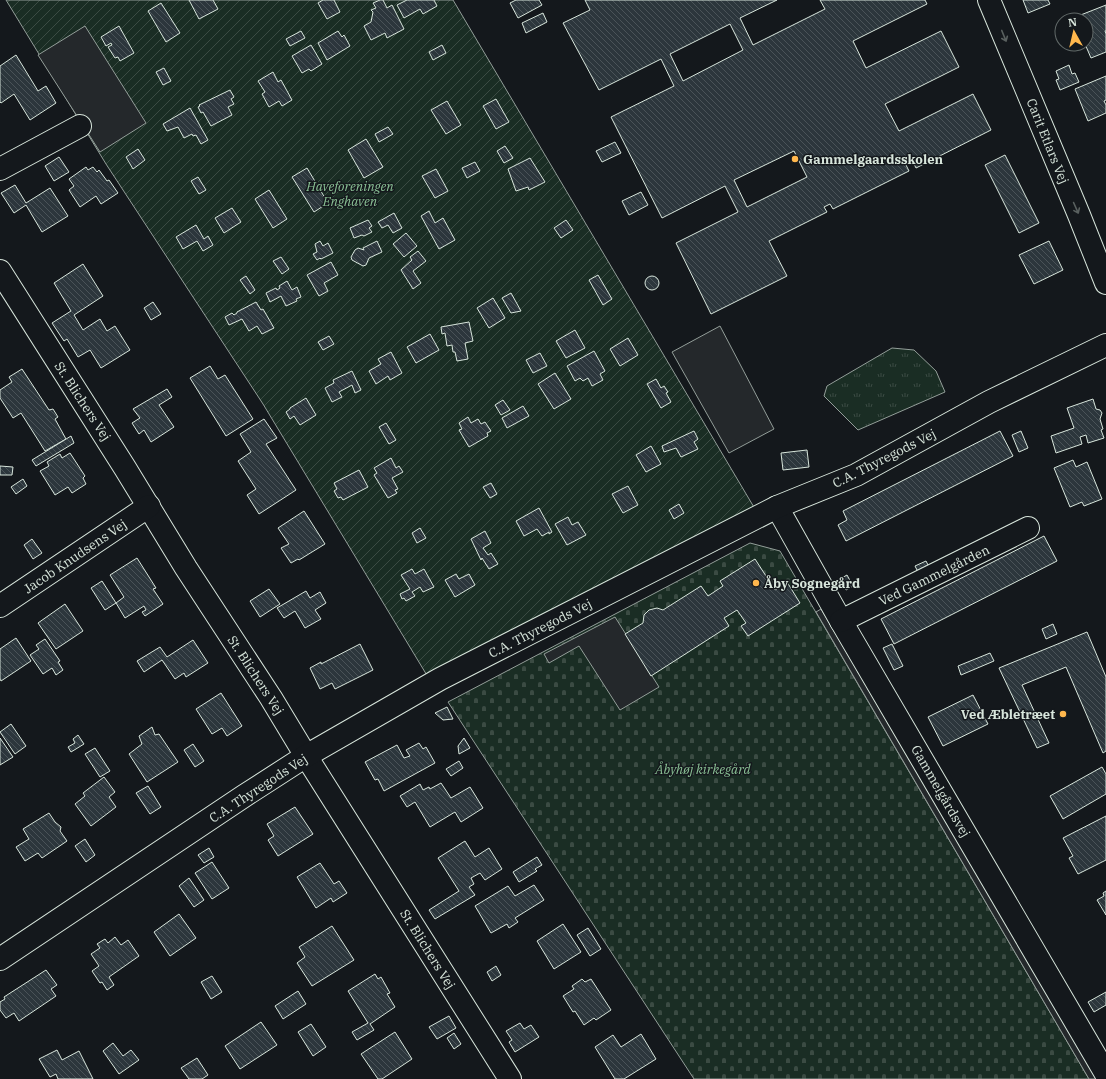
<svg xmlns="http://www.w3.org/2000/svg" width="1106" height="1079" font-family="'IBM Plex Serif',serif">
	<defs>
		<pattern id="cemetery-stones" width="16" height="16" patternUnits="userSpaceOnUse"><rect width="16" height="16" fill="#1a2d24"/><path d="M2 7V4a2 2 0 0 1 4 0v3zM10 15v-3a2 2 0 0 1 4 0v3z" fill="#3b4b43"/></pattern>
		<pattern id="park-tufts" width="24" height="20" patternUnits="userSpaceOnUse"><rect width="24" height="20" fill="#1a2d24"/><path d="M3 7l-1-3M5 7V3M7 7l1-3M15 17l-1-3M17 17v-4M19 17l1-3" fill="none" stroke="#3b4b43"/></pattern>
		<pattern id="garden-furrows" width="10" height="10" patternUnits="userSpaceOnUse"><rect width="10" height="10" fill="#1a2d24"/><path d="M-1 1l2-2M0 10L10 0M9 11l2-2" fill="none" stroke="#3b4b43"/></pattern>
		<pattern id="building-back-hatch" width="6" height="6" patternUnits="userSpaceOnUse"><rect width="6" height="6" fill="#2c363c"/><path d="M-1 5l2 2M0 0l6 6M5-1l2 2" fill="none" stroke="#4a5358"/></pattern>
	</defs>
	<rect width="100%" height="100%" fill="#14181c"/>
	<polygon fill="url(#cemetery-stones)" stroke="#939e99" points="750,543 780,551 1089,1079 694,1079 448,702"/>
	<polygon fill="url(#park-tufts)" stroke="#939e99" points="892,348 914,350 936,371 945,392 858,430 824,396 827,386"/>
	<polygon fill="url(#garden-furrows)" stroke="#939e99" points="6,0 453,0 758,514 431,682 263,404 106,164"/>
	<g fill="#24282b" stroke="#939e99">
		<polygon points="85,26 146,123 100,152 38,55"/>
		<polygon points="720,326 774,429 729,453 672,352"/>
		<polygon points="821,609 1097,1079 1089,1079 816,612"/>
		<polygon points="615,617 659,687 620,710 579,646 549,663 544,654"/>
	</g>
	<g fill="url(#building-back-hatch)" stroke="#d8e6dc" fill-rule="evenodd">
		<polygon points="189,0 213,0 218,9 199,19"/>
		<polygon points="323,0 334,0 340,12 327,19 318,3"/>
		<polygon points="380,0 383,0 387,8 392,5 404,29 387,38 385,33 371,40 364,26 371,22 373,12 371,10 376,8 373,3"/>
		<polygon points="407,0 434,0 437,6 423,14 420,9 404,18 397,5"/>
		<polygon points="516,0 539,0 542,5 518,18 510,3"/>
		<path d="M585 0H777L740 18 753 45 825 9 820 0H925L927 4 853 41 866 68 941 31 959 67 885 104 899 131 973 94 991 130 916 168 913 162 906 165 909 171 833 209 830 204 824 207 827 212 769 241 787 276 711 314 676 243 738 212 725 186 662 218 611 117 674 86 661 59 599 90 563 23 590 10ZM730 24 743 50 683 81 670 54ZM794 151 807 177 747 207 734 180Z"/>
		<polygon points="1023,0 1048,0 1050,4 1028,13"/>
		<polygon points="161,3 180,33 166,42 148,11"/>
		<polygon points="1106,5 1106,31 1105,31 1106,34 1106,52 1091,58 1085,44 1086,20 1068,20"/>
		<polygon points="543,13 547,22 526,33 522,23"/>
		<polygon points="119,26 134,53 120,61 118,57 115,58 108,47 112,45 111,43 106,46 101,37"/>
		<polygon points="301,31 305,38 290,46 286,39"/>
		<polygon points="338,31 342,37 344,35 350,46 327,60 318,43"/>
		<polygon points="311,45 322,64 311,71 309,69 302,73 292,56"/>
		<polygon points="442,45 446,53 433,60 429,52"/>
		<polygon points="16,55 38,91 46,86 56,103 30,120 14,94 1,103 0,102 0,66"/>
		<polygon points="1069,65 1072,74 1075,73 1079,82 1060,90 1056,80 1059,79 1056,71"/>
		<polygon points="164,68 171,81 163,85 156,72"/>
		<polygon points="273,72 278,82 281,80 292,100 282,106 279,101 269,107 262,94 265,92 258,81"/>
		<polygon points="1106,76 1106,100 1104,101 1106,105 1106,113 1088,121 1075,89"/>
		<polygon points="230,90 234,97 231,99 234,104 228,107 232,115 211,126 203,112 201,113 198,107 200,106 199,105"/>
		<polygon points="496,99 509,122 496,129 483,106"/>
		<polygon points="447,101 461,125 446,134 431,110"/>
		<polygon points="190,108 208,140 201,144 196,135 193,136 192,134 184,138 178,127 167,131 163,124"/>
		<polygon points="388,127 393,134 379,142 375,134"/>
		<polygon points="366,139 383,167 364,178 348,150"/>
		<polygon points="615,142 621,153 602,162 596,151"/>
		<polygon points="505,146 513,158 504,163 497,151"/>
		<polygon points="138,149 145,160 133,169 126,157"/>
		<polygon points="1005,155 1039,223 1019,233 985,165"/>
		<polygon points="59,157 69,172 54,181 45,166"/>
		<polygon points="530,158 545,182 529,190 528,187 516,191 508,169"/>
		<polygon points="475,162 480,171 467,178 462,168"/>
		<polygon points="86,167 88,170 93,167 97,172 99,170 107,181 109,180 118,193 101,204 96,196 80,207 69,190 74,186 69,179"/>
		<polygon points="307,168 328,203 314,212 292,177"/>
		<polygon points="436,169 448,191 435,198 422,176"/>
		<polygon points="198,177 206,190 199,194 191,181"/>
		<polygon points="15,185 26,203 50,188 68,216 42,232 26,205 14,213 1,193"/>
		<polygon points="269,190 287,219 273,228 255,199"/>
		<polygon points="641,192 648,205 629,215 622,201"/>
		<polygon points="232,208 241,222 224,233 215,218"/>
		<polygon points="429,211 435,223 443,218 455,240 439,249 421,216"/>
		<polygon points="394,213 402,228 393,233 388,225 382,228 378,222"/>
		<polygon points="368,220 372,226 369,228 372,232 364,236 362,235 354,238 350,228"/>
		<polygon points="566,220 573,230 561,238 554,228"/>
		<polygon points="196,225 204,239 208,236 213,245 203,251 197,241 183,249 176,237"/>
		<polygon points="406,233 417,246 404,257 393,244"/>
		<polygon points="320,241 323,246 328,243 333,253 321,259 320,258 317,260 313,254 317,252 315,244"/>
		<polygon points="377,241 382,252 369,258 366,265 363,266 352,260 351,257 355,250 358,248 364,250 363,248"/>
		<polygon points="1049,241 1063,270 1034,284 1019,255"/>
		<polygon points="418,251 426,261 413,271 421,283 413,289 401,270 412,260 410,257"/>
		<polygon points="281,257 289,269 282,274 273,261"/>
		<polygon points="331,262 338,275 324,283 328,291 319,296 307,275"/>
		<polygon points="83,264 103,296 74,315 83,330 100,319 107,331 115,326 130,350 101,368 90,350 78,357 67,339 64,341 52,323 71,311 54,283"/>
		<polygon points="598,275 612,299 603,305 589,280"/>
		<polygon points="246,276 255,290 250,294 240,280"/>
		<circle cx="652" cy="283" r="7"/>
		<polygon points="287,281 292,290 297,287 301,297 296,299 297,301 286,306 281,296 270,302 266,293 276,288 277,290 280,288 279,286"/>
		<polygon points="511,293 521,311 511,313 502,298"/>
		<polygon points="493,298 505,318 489,328 477,308"/>
		<polygon points="153,302 161,314 151,320 144,308"/>
		<polygon points="256,302 261,310 263,309 274,328 262,334 257,326 249,331 242,319 229,325 225,317 232,313 234,315 237,313 237,312"/>
		<polygon points="469,322 473,341 465,343 468,359 457,361 455,352 453,352 452,345 447,346 445,333 442,334 441,327"/>
		<polygon points="575,330 585,348 566,358 556,341"/>
		<polygon points="430,334 439,350 416,363 407,347"/>
		<polygon points="329,336 334,344 323,350 318,342"/>
		<polygon points="628,338 638,355 620,366 610,349"/>
		<polygon points="594,351 605,371 600,374 603,380 592,386 588,378 583,381 580,378 575,381 567,366"/>
		<polygon points="391,352 402,373 390,380 388,376 376,384 369,371 381,364 378,359"/>
		<polygon points="540,353 547,366 533,373 526,360"/>
		<polygon points="210,366 218,379 225,375 253,419 226,436 190,378"/>
		<polygon points="22,369 49,410 53,409 58,417 55,419 66,439 45,451 21,413 13,418 0,398 0,390 12,382 9,377"/>
		<polygon points="352,371 361,390 355,393 352,385 339,392 342,397 332,402 325,388 334,383 333,380"/>
		<polygon points="555,373 571,399 554,409 538,384"/>
		<polygon points="656,379 661,388 664,386 668,392 666,393 671,402 661,408 647,384"/>
		<polygon points="167,389 172,397 159,405 174,427 151,442 144,430 139,434 132,423 140,418 133,409"/>
		<polygon points="306,398 316,415 300,425 294,416 290,419 286,412 290,409 290,408"/>
		<polygon points="1093,399 1096,409 1100,410 1102,413 1100,419 1103,429 1101,430 1104,438 1088,443 1086,435 1080,437 1082,444 1056,453 1051,436 1074,428 1067,408"/>
		<polygon points="503,400 510,410 501,415 495,405"/>
		<polygon points="523,406 529,416 507,428 502,418"/>
		<polygon points="468,417 471,423 478,419 481,424 485,422 491,431 487,433 488,436 469,447 459,430 462,429 459,423"/>
		<polygon points="264,419 277,438 266,444 296,490 259,514 247,495 256,489 238,461 251,452 240,434"/>
		<polygon points="386,423 396,440 389,444 379,427"/>
		<polygon points="694,431 698,439 694,442 698,449 681,457 676,448 664,452 662,446"/>
		<polygon points="1000,431 1013,456 846,541 838,525 847,520 843,511"/>
		<polygon points="1021,431 1028,448 1019,452 1012,435"/>
		<polygon points="71,436 74,443 36,466 32,460"/>
		<polygon points="651,446 661,464 646,472 636,455"/>
		<polygon points="807,450 809,467 783,470 781,453"/>
		<polygon points="70,453 85,476 83,478 86,484 72,493 68,487 55,495 40,471 49,466 47,462 60,454 62,458"/>
		<polygon points="391,458 396,468 399,466 403,472 392,478 398,489 395,490 397,493 388,498 374,475 377,473 374,468"/>
		<polygon points="1073,460 1076,467 1087,462 1102,499 1084,506 1082,502 1070,507 1054,468"/>
		<polygon points="0,466 13,467 12,475 0,475"/>
		<polygon points="359,470 368,487 343,500 341,497 338,498 334,491 337,489 334,483"/>
		<polygon points="23,479 27,486 16,494 11,487"/>
		<polygon points="491,483 497,494 490,498 483,487"/>
		<polygon points="628,486 638,505 623,513 612,494"/>
		<polygon points="679,504 684,513 674,519 669,510"/>
		<polygon points="539,508 552,532 549,534 549,532 542,536 537,529 524,536 516,521"/>
		<polygon points="304,511 325,544 299,560 298,559 291,563 281,548 289,544 278,528"/>
		<polygon points="568,517 572,525 578,522 586,535 567,545 555,524"/>
		<polygon points="420,528 426,538 417,543 412,533"/>
		<polygon points="485,531 491,543 483,548 488,555 491,553 498,564 489,569 482,558 481,560 471,539"/>
		<polygon points="1044,536 1057,561 894,644 881,619"/>
		<polygon points="32,539 42,553 33,559 24,545"/>
		<polygon points="137,558 156,588 153,589 163,604 145,616 142,612 146,610 144,606 125,618 116,603 105,610 91,588 102,581 116,603 124,597 110,575"/>
		<polygon points="755,559 775,590 787,582 800,603 748,636 741,626 746,623 737,610 724,618 729,626 651,676 625,634 643,623 644,615 649,610 657,608 663,610 701,586 708,596 723,586 720,581"/>
		<polygon points="926,561 930,569 919,574 915,566"/>
		<polygon points="412,569 415,574 424,569 434,587 423,592 420,587 412,592 415,596 406,601 404,598 402,599 400,594 410,589 401,575"/>
		<polygon points="456,574 459,579 469,574 475,585 455,597 445,580"/>
		<polygon points="847,575 853,586 846,590 840,579"/>
		<polygon points="269,589 280,604 260,617 250,601"/>
		<polygon points="306,591 310,598 320,592 326,603 315,610 321,619 305,628 295,611 284,618 277,608"/>
		<polygon points="65,604 83,631 56,649 38,623"/>
		<polygon points="1053,624 1057,634 1046,639 1042,629"/>
		<polygon points="1087,632 1106,677 1106,751 1103,753 1066,667 1022,685 1049,743 1037,748 999,668"/>
		<polygon points="16,638 31,661 1,681 0,679 0,649"/>
		<polygon points="45,639 60,661 58,662 63,670 56,675 52,668 43,674 30,655 39,649 36,645"/>
		<polygon points="193,640 208,663 186,677 184,673 175,679 162,660 144,672 137,661 160,647 167,657"/>
		<polygon points="360,644 373,670 335,689 332,683 320,689 310,668 321,662 321,664"/>
		<polygon points="892,644 903,666 894,670 883,648"/>
		<polygon points="990,653 994,661 961,675 958,666"/>
		<polygon points="221,693 242,726 227,736 222,728 212,734 196,709"/>
		<polygon points="973,695 988,724 943,746 928,717"/>
		<polygon points="447,707 453,719 443,720 435,713"/>
		<polygon points="11,724 26,746 15,754 0,732"/>
		<polygon points="152,727 155,735 159,734 178,762 147,782 129,754 142,744 139,736"/>
		<polygon points="78,735 84,744 71,752 68,747 75,743 73,739"/>
		<polygon points="0,738 13,757 0,765"/>
		<polygon points="464,738 470,748 459,754 458,746"/>
		<polygon points="419,743 423,749 426,747 435,763 384,791 378,779 375,780 365,762 397,745 404,758 410,756 406,750"/>
		<polygon points="193,744 204,761 195,767 184,750"/>
		<polygon points="95,748 110,771 100,777 85,754"/>
		<polygon points="459,761 463,768 451,776 446,769"/>
		<polygon points="1102,767 1106,774 1106,794 1063,819 1050,796"/>
		<polygon points="104,777 115,792 109,797 116,807 91,826 75,804 85,796 83,793"/>
		<polygon points="441,783 451,798 470,787 483,808 461,822 455,812 430,827 415,802 407,807 400,796 420,784 423,790 429,787 430,789"/>
		<polygon points="148,786 161,807 150,814 136,793"/>
		<polygon points="295,807 313,834 278,856 268,840 274,836 267,824"/>
		<polygon points="49,813 55,822 61,827 60,831 67,841 42,858 38,853 25,861 16,847 29,839 23,829"/>
		<polygon points="1106,816 1106,860 1078,874 1069,858 1073,856 1063,838"/>
		<polygon points="85,839 95,855 86,862 75,846"/>
		<polygon points="465,841 475,857 489,848 502,869 485,880 480,873 471,878 474,884 469,887 475,895 435,919 429,910 459,891 438,858"/>
		<polygon points="209,848 214,857 204,863 198,855"/>
		<polygon points="537,857 542,865 535,869 537,871 519,882 513,872"/>
		<polygon points="212,862 229,888 212,899 195,873"/>
		<polygon points="320,863 334,884 339,881 347,893 333,902 331,898 316,908 297,877"/>
		<polygon points="189,878 204,900 194,907 179,886"/>
		<polygon points="534,885 544,900 515,918 518,922 509,928 507,924 491,933 475,906 508,886 515,896"/>
		<polygon points="1106,891 1106,915 1097,900 1104,896 1103,893"/>
		<polygon points="179,914 196,938 170,956 154,932"/>
		<polygon points="563,924 581,952 554,969 537,941"/>
		<polygon points="332,926 354,960 312,986 297,963 305,957 299,947"/>
		<polygon points="588,928 601,949 590,956 577,935"/>
		<polygon points="115,937 121,945 128,940 139,956 109,977 114,985 107,990 102,982 100,983 92,971 99,966 91,954 100,948 97,944 105,939 108,943"/>
		<polygon points="496,966 501,975 492,981 487,972"/>
		<polygon points="46,970 57,985 51,989 56,996 19,1021 14,1013 6,1018 0,1010 0,1002 5,999 4,997"/>
		<polygon points="375,974 378,979 381,977 390,993 387,994 395,1007 370,1024 374,1030 357,1040 352,1032 368,1023 348,991"/>
		<polygon points="212,976 222,992 211,999 201,982"/>
		<polygon points="582,979 585,982 591,979 611,1010 596,1020 594,1018 584,1025 575,1011 573,1012 563,996 574,989 572,986"/>
		<polygon points="298,991 306,1004 283,1019 275,1006"/>
		<polygon points="1106,992 1106,1005 1094,1012 1088,1002"/>
		<polygon points="449,1016 456,1028 437,1039 429,1027"/>
		<polygon points="261,1022 277,1045 240,1069 225,1046"/>
		<polygon points="520,1023 524,1029 531,1025 539,1037 515,1052 509,1042 512,1040 506,1031"/>
		<polygon points="311,1024 326,1047 313,1056 298,1032"/>
		<polygon points="395,1032 412,1059 382,1079 378,1079 361,1054"/>
		<polygon points="454,1033 461,1044 454,1049 447,1038"/>
		<polygon points="641,1034 656,1059 624,1079 615,1079 595,1047 613,1035 621,1047"/>
		<polygon points="113,1043 123,1056 131,1050 139,1060 119,1074 103,1051"/>
		<polygon points="57,1050 62,1060 79,1051 93,1079 58,1079 56,1074 50,1077 39,1059"/>
		<polygon points="197,1058 208,1075 202,1079 189,1079 181,1068"/>
	</g>
	<g fill="none" stroke-linecap="round" stroke-linejoin="round">
		<defs>
			<g id="minor">
				<polyline points="989,0 1079,215 1106,283"/>
				<polyline points="0,169 80,126"/>
				<polyline points="0,271 125,468 186,568 271,698 306,756 510,1079"/>
				<polyline points="777,507 841,621 1106,1074"/>
				<polyline points="0,606 149,506"/>
				<polyline points="841,621 1028,528"/>
				<polyline points="0,959 244,796 306,756 440,679 777,507 856,475 989,402 1106,345"/>
			</g>
		</defs>
		<use href="#minor" stroke="#d8e6dc" stroke-width="24"/>
		<use href="#minor" stroke="#14181c" stroke-width="22"/>
	</g>
	<defs><path id="oneway-shaft" d="M-6 0H5M1.5-3L5.5 0L1.5 3" fill="none" stroke-width="1.6" stroke-linecap="round" stroke-linejoin="round"/></defs>
	<g stroke="#59605f">
		<use href="#oneway-shaft" transform="translate(1004 36) rotate(68)"/>
		<use href="#oneway-shaft" transform="translate(1076 208) rotate(66)"/>
	</g>
	<g fill="#ffb74d" stroke="#14181c" stroke-width="1.5">
		<circle cx="795" cy="159" r="4"/>
		<circle cx="756" cy="583" r="4"/>
		<circle cx="1063" cy="714" r="4"/>
	</g>
	<g text-anchor="middle" stroke-width="3" stroke-linejoin="round" paint-order="stroke">
		<g font-size="13" fill="#d8e6dc" stroke="#14181c">
			<text transform="translate(1048 141) rotate(68)" y="5">Carit Etlars Vej</text>
			<text transform="translate(83 401) rotate(57)" y="5">St. Blichers Vej</text>
			<text transform="translate(884 458) rotate(-27)" y="5">C.A. Thyregods Vej</text>
			<text transform="translate(75 556) rotate(-34)" y="5">Jacob Knudsens Vej</text>
			<text transform="translate(934 575) rotate(-26)" y="5">Ved Gammelgården</text>
			<text transform="translate(540 628) rotate(-27)" y="5">C.A. Thyregods Vej</text>
			<text transform="translate(256 675) rotate(57)" y="5">St. Blichers Vej</text>
			<text transform="translate(258 788) rotate(-33)" y="5">C.A. Thyregods Vej</text>
			<text transform="translate(941 791) rotate(60)" y="5">Gammelgårdsvej</text>
			<text transform="translate(428 949) rotate(58)" y="5">St. Blichers Vej</text>
		</g>
		<g font-size="13" font-weight="bold" fill="#d8e6dc" stroke="#14181c" text-anchor="start">
			<text x="803" y="164">Gammelgaardsskolen</text>
			<text x="764" y="588">Åby Sognegård</text>
			<text x="1055" y="719" text-anchor="end">Ved Æbletræet</text>
		</g>
		<g font-size="13" font-style="italic" fill="#8ac095" stroke="#14181c">
			<text x="350" y="191">Haveforeningen<tspan x="350" dy="15">Enghaven</tspan></text>
			<text x="703" y="774">Åbyhøj kirkegård</text>
		</g>
	</g>
	<g transform="translate(1074 32) rotate(352)"><circle r="19" fill="#14181c" stroke="#626a69"/>
	<path d="M0-3L7 15L0 10L-7 15Z" fill="#ffb74d"/>
	<text y="-6" font-size="11" font-weight="bold" text-anchor="middle" fill="#d8e6dc">N</text>
	</g>
</svg>
